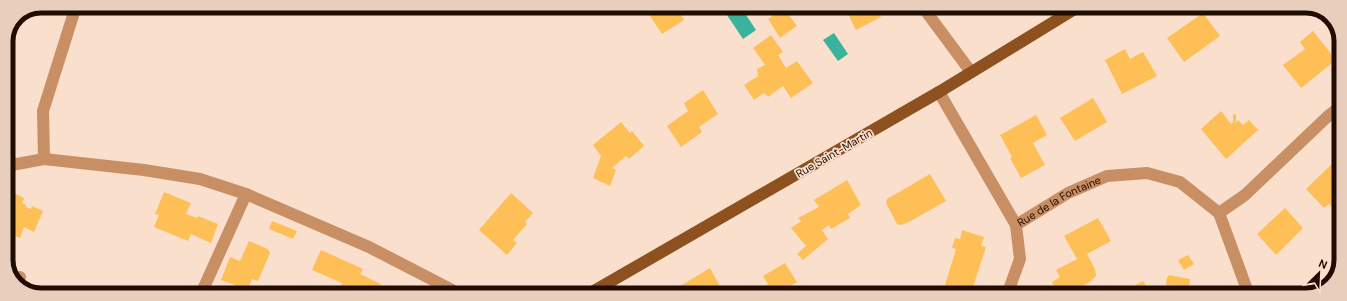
<svg xmlns="http://www.w3.org/2000/svg" width="1347" height="301" font-family="'DM Sans',sans-serif">
	<rect width="100%" height="100%" fill="#fadfcc"/>
	<g fill="#39b39c">
		<polygon points="740,6 756,30 743,39 727,15"/>
		<polygon points="834,33 848,54 838,61 823,40"/>
	</g>
	<g fill="#febf56">
		<polygon points="659,6 676,6 684,20 662,34 648,13"/>
		<polygon points="813,6 832,6 817,13"/>
		<polygon points="844,6 875,6 881,17 856,30"/>
		<polygon points="1235,7 1246,7 1247,9 1239,15"/>
		<polygon points="784,8 797,26 780,38 768,19"/>
		<polygon points="1203,13 1220,36 1184,62 1167,38"/>
		<polygon points="1313,31 1336,60 1301,88 1283,65 1305,49 1300,42"/>
		<polygon points="771,35 783,52 778,55 786,68 797,61 813,83 791,98 783,86 768,97 764,93 754,100 744,85 758,76 757,69 765,65 753,48"/>
		<polygon points="1125,49 1130,59 1143,52 1157,76 1122,94 1105,60"/>
		<polygon points="703,90 718,114 699,127 702,132 681,147 667,126 688,111 684,103"/>
		<polygon points="1093,98 1107,122 1075,141 1060,118"/>
		<polygon points="1221,111 1231,124 1233,122 1233,114 1236,115 1236,123 1238,120 1243,125 1249,120 1258,130 1226,159 1201,129"/>
		<polygon points="1036,115 1047,135 1033,143 1045,165 1021,178 1010,158 1012,157 1000,135"/>
		<polygon points="621,122 630,133 632,131 644,146 629,159 626,156 612,168 616,170 610,186 593,178 601,156 593,145"/>
		<polygon points="1340,161 1340,210 1338,213 1329,204 1324,208 1306,189 1334,162 1337,164"/>
		<polygon points="930,174 946,201 909,222 901,225 897,224 886,203 887,199"/>
		<polygon points="847,180 861,205 848,214 850,218 831,229 829,225 822,230 828,239 803,260 797,254 806,246 791,228 801,221 798,218 819,207 814,200"/>
		<polygon points="10,191 24,198 22,203 26,205 26,207 31,209 32,206 43,211 34,232 24,227 20,238 7,232 12,222 6,219 6,200"/>
		<polygon points="164,192 191,203 186,214 197,218 198,216 218,224 211,243 191,234 188,241 154,227 159,215 155,214"/>
		<polygon points="511,193 533,213 525,222 527,224 513,240 517,243 507,255 479,230"/>
		<polygon points="1285,208 1303,228 1276,255 1257,234"/>
		<polygon points="1098,218 1111,241 1087,254 1095,269 1096,276 1090,282 1070,292 1072,295 1044,295 1055,288 1052,282 1060,277 1056,270 1077,259 1064,236"/>
		<polygon points="272,221 297,231 293,239 269,229"/>
		<polygon points="962,230 984,237 981,246 986,247 971,293 945,285 956,249 952,248 955,238 960,239"/>
		<polygon points="249,241 268,249 270,253 258,281 252,279 246,294 233,289 235,285 221,280 230,257 240,261"/>
		<polygon points="321,250 363,269 360,274 381,284 374,294 342,294 338,293 342,283 312,270"/>
		<polygon points="1188,255 1194,264 1184,270 1178,260"/>
		<polygon points="785,263 797,282 783,291 785,295 758,295 756,291 768,284 763,276"/>
		<polygon points="710,268 721,288 710,295 673,295 684,289 682,285"/>
		<polygon points="1169,275 1190,279 1188,295 1164,295 1167,278"/>
		<polygon points="1143,281 1150,293 1147,295 1136,295 1132,287"/>
		<polygon points="127,285 150,294 123,294"/>
	</g>
	<g fill="none" stroke-linecap="round" stroke-linejoin="round">
		<g stroke="#c88f64" stroke-width="12">
			<polyline points="922,6 971,72"/>
			<path id="s1" d="M939 92 1016 225 1068 193 1107 176 1147 173 1180 182 1219 213 1245 195 1327 117 1341 106"/>
			<polyline points="44,159 43,111 76,6"/>
			<polyline points="6,166 44,159 144,170 200,179 246,194 369,247 462,295"/>
			<polyline points="1219,213 1249,295"/>
			<polyline points="17,285 20,277"/>
			<polyline points="201,294 246,194"/>
			<polyline points="1007,295 1020,259 1016,225"/>
		</g>
		<polyline stroke="#8c511e" stroke-width="12" points="587,295 939,92 1078,7"/>
	</g>
	<g text-anchor="middle" stroke-width="3.5" stroke-linejoin="round" paint-order="stroke">
		<g font-size="11" fill="#220b00" stroke="#fadfcc">
			<text transform="translate(834 153) rotate(-30)" y="4">Rue Saint-Martin</text>
			<text dy="4" stroke="none"><textPath href="#s1" startOffset="203">Rue de la Fontaine</textPath></text>
		</g>
	</g>
	<path d="M0 0H1347V301H0ZM41 13H1306A28 28 0 0 1 1334 41V260A28 28 0 0 1 1306 288H41A28 28 0 0 1 13 260V41A28 28 0 0 1 41 13Z" fill="#e9cebc" fill-rule="evenodd"/>
	<path fill="none" stroke="#220b00" stroke-width="5" d="M41 13H1306A28 28 0 0 1 1334 41V260A28 28 0 0 1 1306 288H41A28 28 0 0 1 13 260V41A28 28 0 0 1 41 13Z"/>
	<g transform="translate(1319 273) rotate(24)" stroke="#fadfcc" stroke-width="3" paint-order="stroke">
	<path d="M0-3L7 15L0 10L-7 15Z" fill="#220b00"/>
	<text y="-6" font-size="11" font-weight="bold" text-anchor="middle" fill="#220b00">N</text>
	</g>
</svg>
